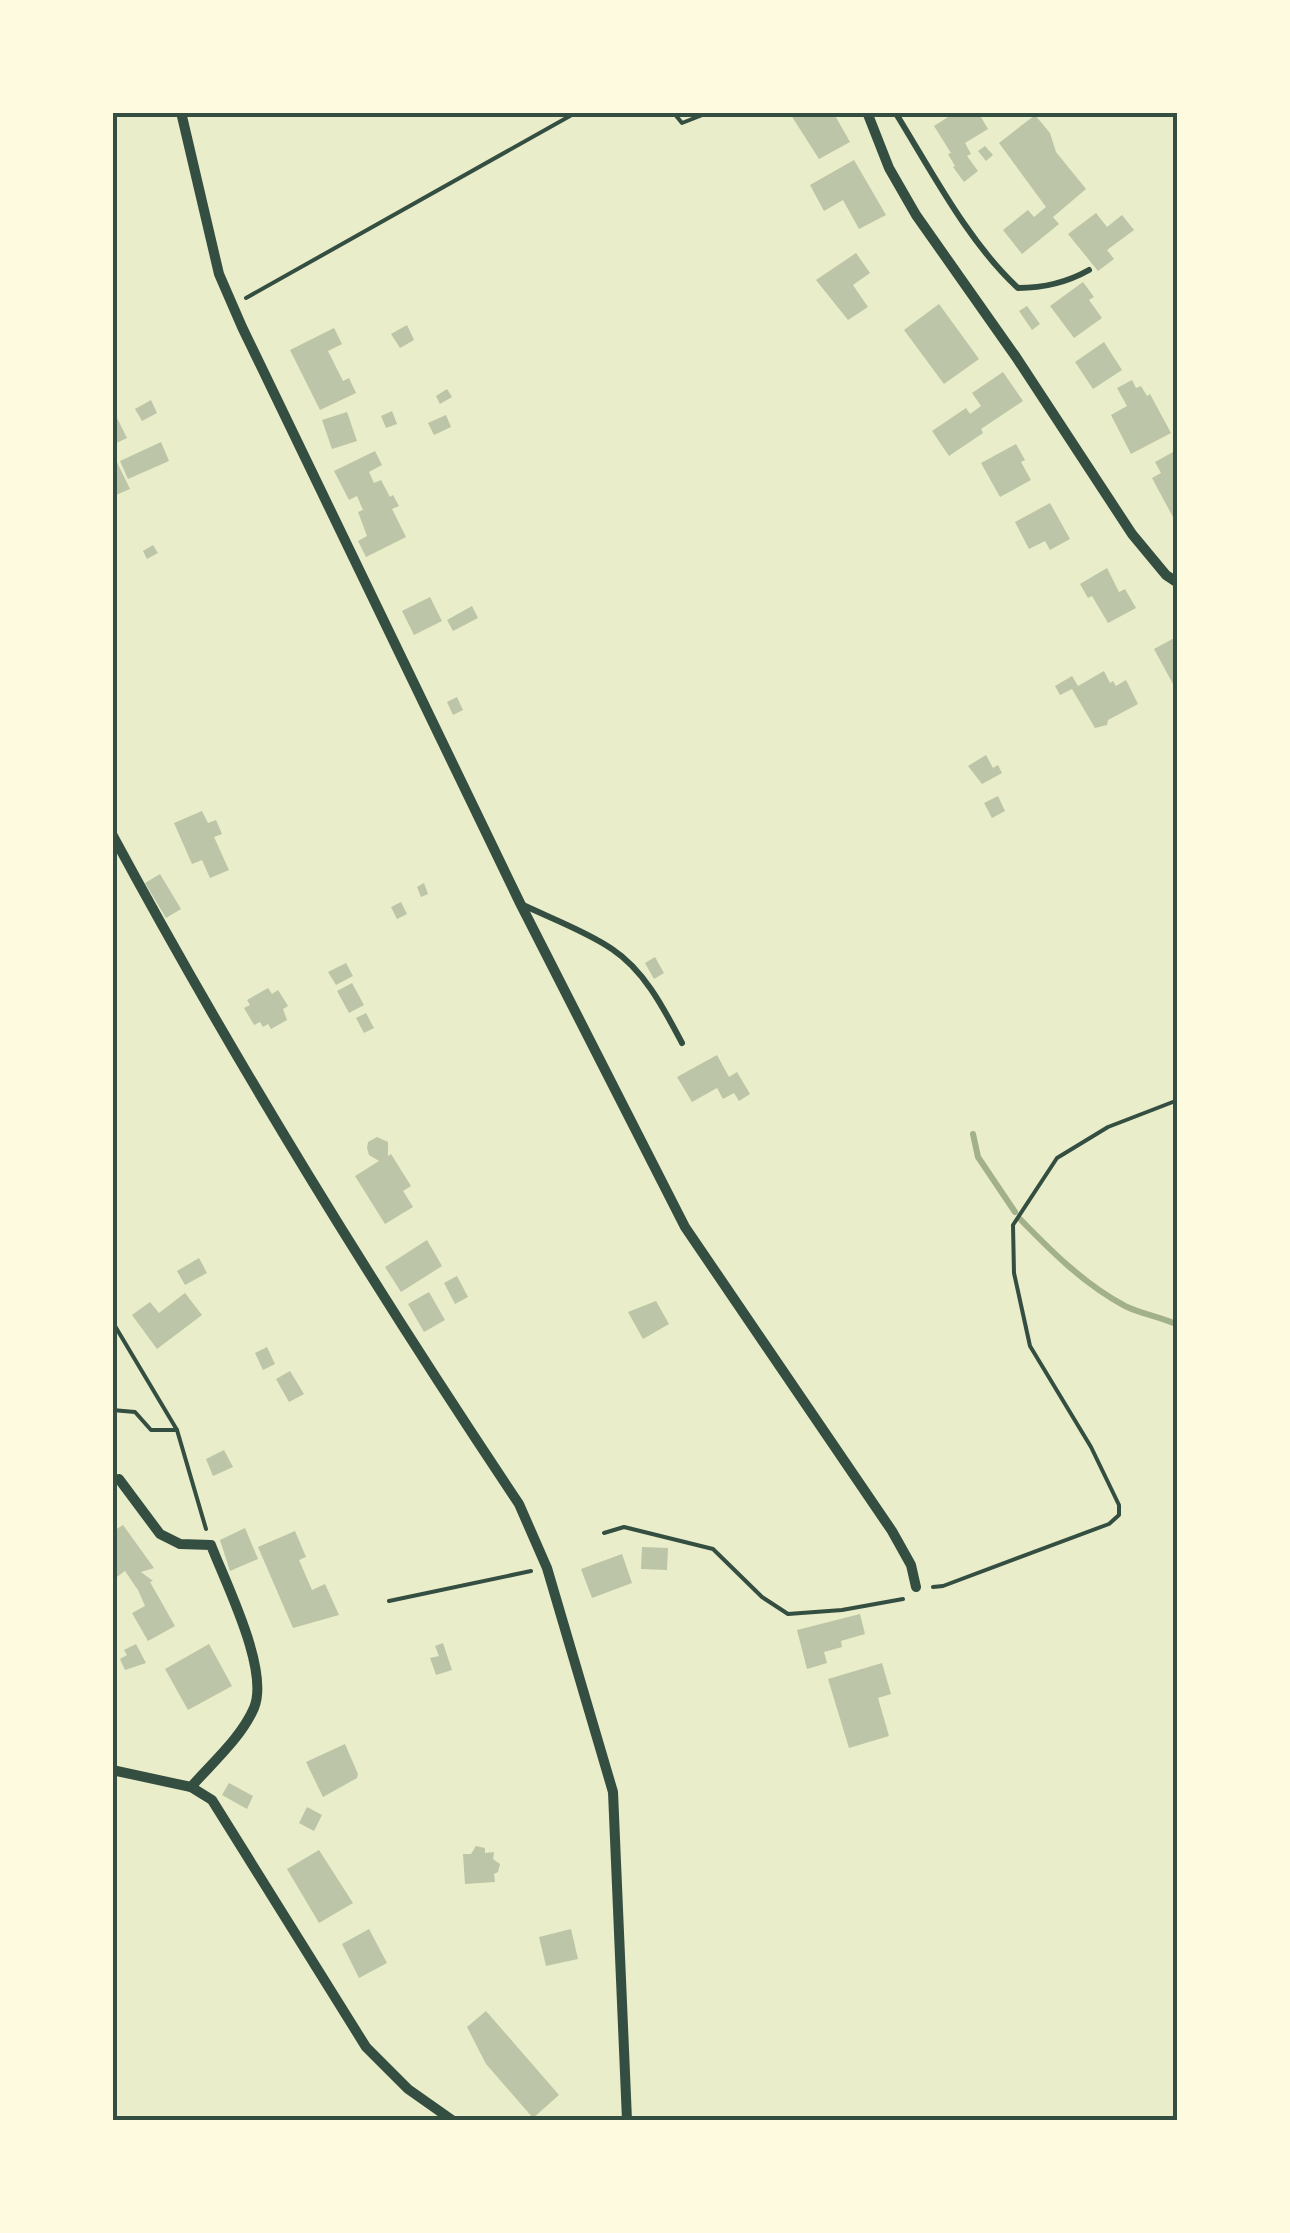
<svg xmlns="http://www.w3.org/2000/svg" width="1290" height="2233" font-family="'Asap Condensed',sans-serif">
	<rect width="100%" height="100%" fill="#e9edc9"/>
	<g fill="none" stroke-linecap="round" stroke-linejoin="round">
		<g stroke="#a3b18a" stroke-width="6">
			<polyline points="973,1134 978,1157 1015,1212"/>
			<path d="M1020 1219C1052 1252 1084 1284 1125 1306 1141 1314 1161 1317 1178 1325"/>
		</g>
	</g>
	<g fill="#bcc5a7">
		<polygon points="789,112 833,112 850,142 819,159"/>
		<polygon points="956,112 978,112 988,129 965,143 971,154 967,156 978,171 964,182 953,167 955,166 948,154 951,153 934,126"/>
		<polygon points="1035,115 1050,133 1056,152 1086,189 1053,217 1059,224 1022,254 1003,230 1028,210 1034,217 1046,207 999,143"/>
		<polygon points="985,146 993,155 986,161 978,151"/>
		<polygon points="854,160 886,215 859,229 843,200 824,211 810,185"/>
		<polygon points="1096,213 1107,227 1122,215 1134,230 1107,250 1114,259 1098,271 1068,234"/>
		<polygon points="856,253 870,273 853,285 868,307 848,320 816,280"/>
		<polygon points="1083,282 1094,297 1089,300 1102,318 1074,338 1050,306"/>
		<polygon points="939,304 979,359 944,384 904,330"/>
		<polygon points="1027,306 1040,324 1032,330 1019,311"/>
		<polygon points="407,325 414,340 400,348 391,334"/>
		<polygon points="334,328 342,344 328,351 343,381 349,378 356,393 320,410 290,350"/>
		<polygon points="1104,342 1122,370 1093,389 1075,362"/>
		<polygon points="1003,372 1023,401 981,429 983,433 949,456 932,431 966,408 970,414 981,406 972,393"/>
		<polygon points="1132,380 1136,388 1141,386 1147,396 1150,394 1171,433 1131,454 1111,415 1127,406 1117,388"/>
		<polygon points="447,389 452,397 440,404 436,396"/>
		<polygon points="151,400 157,413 142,421 135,409"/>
		<polygon points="112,408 127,438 112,445"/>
		<polygon points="392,411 397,424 386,428 381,416"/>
		<polygon points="347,412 357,441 332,449 322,420"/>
		<polygon points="446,415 451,427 434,435 428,423"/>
		<polygon points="161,442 169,461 128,479 120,461"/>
		<polygon points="1016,444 1025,460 1021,462 1031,480 1000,497 981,463"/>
		<polygon points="375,451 382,465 369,472 374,483 381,480 390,497 393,495 399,506 392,509 406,537 366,557 358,541 367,536 358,512 363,510 357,496 349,500 334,471"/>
		<polygon points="112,452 130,489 116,495 112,489"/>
		<polygon points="1173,452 1178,460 1178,517 1174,519 1152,478 1161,473 1155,462"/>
		<polygon points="1050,503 1070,539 1050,550 1045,541 1029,549 1015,522"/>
		<polygon points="153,545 158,553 147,559 143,551"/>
		<polygon points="1107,568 1119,592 1125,589 1136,608 1108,623 1092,596 1088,598 1080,584"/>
		<polygon points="430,597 442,621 414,635 402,611"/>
		<polygon points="472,606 478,618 453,631 447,620"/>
		<polygon points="1178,636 1178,681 1173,684 1154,649"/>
		<polygon points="1104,671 1110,683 1113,681 1116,686 1126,680 1138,704 1108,720 1107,725 1095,728 1072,689 1060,695 1055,686 1072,676 1078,686"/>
		<polygon points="457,697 463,710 453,715 447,702"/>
		<polygon points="986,755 993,768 998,765 1002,773 982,784 968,766"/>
		<polygon points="998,796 1005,811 992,818 984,803"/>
		<polygon points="202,811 208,823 216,820 222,834 214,837 229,870 210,878 202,860 192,864 174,823"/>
		<polygon points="160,874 181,909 166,918 145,883"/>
		<polygon points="424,883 428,894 421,897 417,887"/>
		<polygon points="401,902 407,914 397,919 391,907"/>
		<polygon points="655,957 664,973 654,979 645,963"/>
		<polygon points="346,963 353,976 336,985 328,972"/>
		<polygon points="352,983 364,1005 349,1013 337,991"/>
		<polygon points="268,988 272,994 278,990 288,1006 283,1009 287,1020 271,1029 268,1024 263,1027 260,1022 254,1025 244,1008 250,1005 247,1000"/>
		<polygon points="366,1013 374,1028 364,1033 356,1018"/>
		<polygon points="717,1055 729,1077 737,1072 750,1094 739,1101 734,1093 723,1099 717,1088 692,1102 677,1077"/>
		<polygon points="377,1137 388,1142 388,1156 391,1154 411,1186 403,1191 413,1207 385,1224 355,1176 379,1161 369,1155 367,1148 368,1142"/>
		<polygon points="427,1240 442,1266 401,1292 385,1267"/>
		<polygon points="199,1258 207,1273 185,1285 177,1271"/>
		<polygon points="457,1276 468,1297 455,1304 444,1283"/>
		<polygon points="429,1292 445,1320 424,1332 408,1304"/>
		<polygon points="185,1293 202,1315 157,1349 132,1315 150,1302 159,1313"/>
		<polygon points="656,1301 669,1324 643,1339 628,1312"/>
		<polygon points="267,1347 275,1364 263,1370 255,1353"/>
		<polygon points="290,1371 304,1394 289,1402 276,1379"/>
		<polygon points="224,1450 233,1467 213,1476 206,1459"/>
		<polygon points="123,1525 154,1568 141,1572 153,1581 150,1582 175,1626 148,1641 132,1613 145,1606 138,1590 125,1571 114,1579 112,1576 112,1532"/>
		<polygon points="245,1528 258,1559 230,1571 220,1540"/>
		<polygon points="295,1531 306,1557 299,1560 312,1590 325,1584 339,1615 293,1628 258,1547"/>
		<polygon points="642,1547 668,1548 667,1570 641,1569"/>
		<polygon points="622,1554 632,1583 592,1598 581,1569"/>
		<polygon points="860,1614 865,1634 841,1641 842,1647 824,1652 827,1663 807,1669 797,1630"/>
		<polygon points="443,1643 452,1670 436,1675 430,1658 439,1656 435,1646"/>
		<polygon points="136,1644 146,1663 125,1670 120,1659 127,1655 124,1650"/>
		<polygon points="209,1644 232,1686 188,1710 165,1669"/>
		<polygon points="882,1663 891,1694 878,1698 889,1736 849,1748 828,1679"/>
		<polygon points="345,1744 358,1774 357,1778 323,1797 306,1762"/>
		<polygon points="229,1783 253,1796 247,1809 222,1795"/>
		<polygon points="307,1807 322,1815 314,1831 299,1823"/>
		<polygon points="476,1846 485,1848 485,1853 494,1852 493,1859 500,1864 498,1872 494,1874 495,1882 465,1884 463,1854 471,1854"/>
		<polygon points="319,1850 353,1903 319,1923 287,1869"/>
		<polygon points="369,1929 387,1963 359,1978 342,1944"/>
		<polygon points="571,1929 578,1959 546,1966 539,1937"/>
		<polygon points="486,2011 559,2095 533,2118 486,2064 467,2027"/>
	</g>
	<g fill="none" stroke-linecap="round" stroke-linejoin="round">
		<g stroke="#344e41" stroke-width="4">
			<polyline points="673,112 682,123 710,112"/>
			<polyline points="246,298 577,112"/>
			<polyline points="112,1321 177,1430 206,1529"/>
			<polyline points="112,1410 135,1412 151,1430 177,1430"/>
			<polyline points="604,1533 624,1527 713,1549 762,1597 788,1614 842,1610 903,1599"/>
			<polyline points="933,1587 943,1586 1109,1524 1119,1515 1119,1505 1091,1447 1030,1346 1014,1273 1013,1225 1057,1158 1108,1127 1178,1100"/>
			<polyline points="389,1601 531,1571"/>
		</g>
		<g stroke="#344e41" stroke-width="6">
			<path d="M895 112C931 170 968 242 1018 288 1044 288 1066 283 1089 270"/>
			<path d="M521 904C548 917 588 932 612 949 645 971 664 1009 682 1043"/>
		</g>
		<g stroke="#344e41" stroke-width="10">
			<polyline points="181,112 219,274 242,327 520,903 685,1227 892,1531 911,1565 916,1587"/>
			<polyline points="867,112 889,168 916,215 1016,357 1132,534 1166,575 1178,583"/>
			<path d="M112 834C236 1064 374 1287 519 1504L547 1568 613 1792 627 2120"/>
			<path d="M119 1479 160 1534 180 1544 211 1545C225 1582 270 1670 254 1708 241 1738 212 1763 191 1787"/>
			<polyline points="112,1770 191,1787 212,1800 366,2047 408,2089 452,2120"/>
		</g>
	</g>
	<rect width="1290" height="2233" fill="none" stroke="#fefae0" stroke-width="230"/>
	<rect x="115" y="115" width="1060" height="2003" fill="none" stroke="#344e41" stroke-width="4"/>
</svg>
